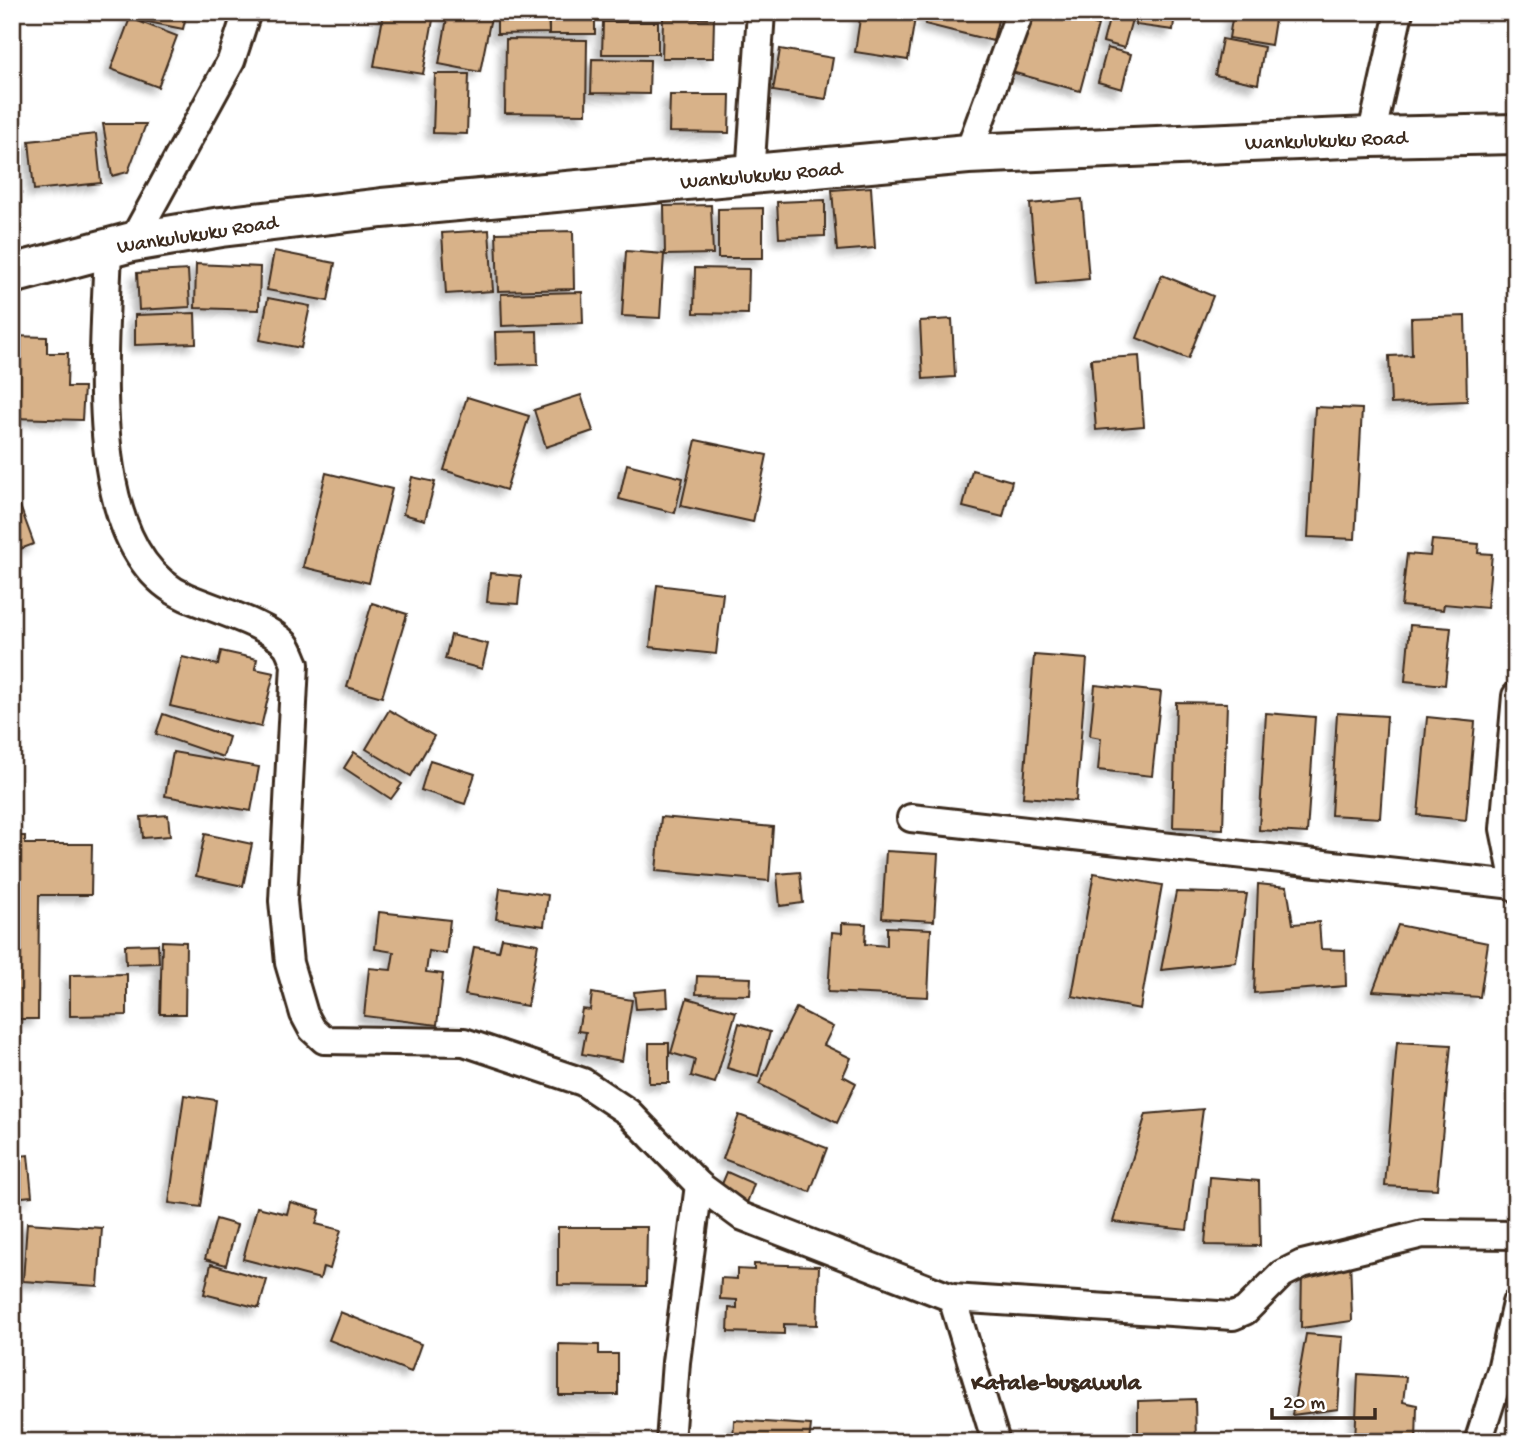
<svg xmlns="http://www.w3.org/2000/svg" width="1528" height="1454" font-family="'Gochi Hand',sans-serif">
	<defs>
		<filter id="shadow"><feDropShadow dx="-6" dy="6" stdDeviation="3.5" flood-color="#0004"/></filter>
	</defs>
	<rect width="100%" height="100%" fill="#fff"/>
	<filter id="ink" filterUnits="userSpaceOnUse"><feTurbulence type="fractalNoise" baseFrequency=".0143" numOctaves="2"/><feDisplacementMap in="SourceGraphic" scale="14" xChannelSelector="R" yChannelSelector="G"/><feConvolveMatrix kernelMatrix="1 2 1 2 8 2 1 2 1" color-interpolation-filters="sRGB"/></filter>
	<g filter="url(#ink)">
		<g fill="#d8b289" stroke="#3b2a1e" stroke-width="2" filter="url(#shadow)">
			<polygon points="134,12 187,12 183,29 133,19"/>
			<polygon points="384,12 433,20 423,74 374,66"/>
			<polygon points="448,12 492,12 480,72 439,64"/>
			<polygon points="497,12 548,12 549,33 497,34"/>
			<rect x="549" y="12" width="46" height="22"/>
			<polygon points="861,12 916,12 908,60 855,52"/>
			<polygon points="928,12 1000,12 993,41 925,24"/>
			<polygon points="1024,12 1051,12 1098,25 1080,91 1008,71"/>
			<polygon points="1111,12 1134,12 1124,48 1103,42"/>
			<polygon points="1137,12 1175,12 1173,30 1136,25"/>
			<polygon points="1233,13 1275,20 1271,45 1229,38"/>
			<polygon points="130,18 177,36 158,87 111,69"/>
			<polygon points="663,18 714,19 713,58 662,58"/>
			<polygon points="603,22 658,22 658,54 602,54"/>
			<polygon points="506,39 587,40 586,114 505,113"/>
			<polygon points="1222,39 1264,47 1258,84 1215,75"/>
			<polygon points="1107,48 1131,54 1122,89 1098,82"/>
			<polygon points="780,49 833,58 826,99 773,91"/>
			<polygon points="592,59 650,60 649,94 591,93"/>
			<polygon points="435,74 469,74 467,134 433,133"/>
			<polygon points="670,95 730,95 729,133 669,132"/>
			<polygon points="103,124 146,124 128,172 112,176"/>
			<polygon points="96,134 101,183 34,190 29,141"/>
			<polygon points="12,145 19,145 21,208 12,208"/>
			<polygon points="871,187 875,248 837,251 832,190"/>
			<polygon points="1082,199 1089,279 1037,284 1030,204"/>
			<polygon points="825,200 825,236 779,238 777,202"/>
			<polygon points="711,205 713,254 665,255 664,206"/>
			<polygon points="763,208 763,258 718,258 718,209"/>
			<polygon points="489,230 493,291 446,294 442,233"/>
			<polygon points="573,231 574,289 498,291 496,233"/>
			<polygon points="274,251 335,263 328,301 267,290"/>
			<polygon points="626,251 664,254 660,318 622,316"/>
			<polygon points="196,264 260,267 259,310 195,308"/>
			<polygon points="695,268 749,269 748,314 694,313"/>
			<polygon points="188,270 190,307 139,310 137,273"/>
			<polygon points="1162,275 1213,296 1188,359 1137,338"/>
			<polygon points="582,292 583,323 502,326 501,294"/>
			<polygon points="268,298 310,306 301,348 260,340"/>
			<polygon points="195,313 196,343 135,345 135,315"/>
			<polygon points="1465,316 1467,401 1391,404 1389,356 1412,355 1411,318"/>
			<polygon points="952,319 955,377 923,379 920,321"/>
			<polygon points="537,331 538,364 496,365 495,332"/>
			<polygon points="12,336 47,337 47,353 68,353 67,387 84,387 82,420 12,418"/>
			<polygon points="1139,356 1144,426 1096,430 1091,359"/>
			<polygon points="581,395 593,431 546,447 534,410"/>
			<polygon points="467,397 529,416 506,490 444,470"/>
			<polygon points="1315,407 1362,409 1355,539 1308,537"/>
			<polygon points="696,440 767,455 753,522 681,506"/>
			<polygon points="627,464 683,478 675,513 619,499"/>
			<polygon points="972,470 1012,481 1003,517 963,507"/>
			<polygon points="326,473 392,489 369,583 303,567"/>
			<polygon points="412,477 435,482 425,520 403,514"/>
			<polygon points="20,506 34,544 12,552 12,509"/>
			<polygon points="1432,540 1479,544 1478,553 1492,554 1487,608 1444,604 1443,610 1401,606 1407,554 1430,556"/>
			<polygon points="490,573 521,576 518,604 487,602"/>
			<polygon points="657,585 723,593 716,654 650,647"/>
			<polygon points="372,603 407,614 382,697 347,687"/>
			<polygon points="1410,625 1451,628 1445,685 1405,681"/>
			<polygon points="451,635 488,644 482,669 445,659"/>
			<polygon points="221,651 257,659 255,669 274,673 261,727 170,706 182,657 218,665"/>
			<polygon points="1034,655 1087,659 1076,801 1023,797"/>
			<polygon points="1095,685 1161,692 1152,776 1098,770 1101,738 1090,736"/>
			<polygon points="1176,702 1227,703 1223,829 1173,827"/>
			<polygon points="389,710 434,736 411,776 366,749"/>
			<polygon points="1266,713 1315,717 1307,833 1259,830"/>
			<polygon points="1337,713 1387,716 1380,818 1331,815"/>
			<polygon points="163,714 229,737 223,757 156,734"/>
			<polygon points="1427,717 1475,722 1466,820 1418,815"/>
			<polygon points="173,752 259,767 251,811 165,796"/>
			<polygon points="354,752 402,784 391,799 344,768"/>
			<polygon points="430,760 475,774 465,804 421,790"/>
			<polygon points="168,815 170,836 143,838 141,817"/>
			<polygon points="661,817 773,827 769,881 656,871"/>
			<polygon points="205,834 252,844 243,886 196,876"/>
			<polygon points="12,836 25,836 25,844 92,844 91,895 39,895 38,1019 12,1019"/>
			<polygon points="886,851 938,854 934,921 882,918"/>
			<polygon points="800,872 803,903 780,906 777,874"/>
			<polygon points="1094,873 1162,885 1140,1009 1072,996"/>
			<polygon points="1258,884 1287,887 1293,924 1319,922 1321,949 1345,950 1346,986 1254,993"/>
			<polygon points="500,888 548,895 544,926 496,919"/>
			<polygon points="1176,892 1247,894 1236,962 1161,970"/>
			<polygon points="379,912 450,920 446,954 429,951 426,972 443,974 437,1025 364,1016 369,968 391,970 394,952 375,949"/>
			<polygon points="842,923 866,924 865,944 887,946 887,927 931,929 928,997 828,992 832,932 842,933"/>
			<polygon points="1398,925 1488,943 1480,997 1373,991"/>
			<polygon points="502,938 538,944 527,1006 465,995 474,947 499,951"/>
			<polygon points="162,941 186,942 185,1014 160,1014"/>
			<polygon points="158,944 159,963 126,964 125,945"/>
			<polygon points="127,974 127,1015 70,1016 70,975"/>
			<polygon points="697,976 751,978 750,995 696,994"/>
			<polygon points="667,989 668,1007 636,1009 634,992"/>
			<polygon points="592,993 632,1000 622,1061 582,1054 586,1032 578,1031 582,1009 590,1010"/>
			<polygon points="687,998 736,1012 715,1083 691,1076 695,1060 671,1053"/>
			<polygon points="796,1008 833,1027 824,1045 851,1058 843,1076 856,1083 837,1123 759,1084"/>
			<polygon points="739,1023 770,1032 758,1077 727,1068"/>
			<polygon points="1397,1042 1451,1045 1437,1189 1385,1186"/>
			<rect x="649" y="1043" width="20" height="40"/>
			<polygon points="184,1095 216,1100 201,1207 169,1203"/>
			<polygon points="1203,1109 1187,1230 1113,1222 1146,1114"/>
			<polygon points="739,1115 827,1148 810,1192 723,1159"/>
			<polygon points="28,1155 32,1196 12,1198 12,1157"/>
			<polygon points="727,1172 754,1184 745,1208 717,1196"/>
			<polygon points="1210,1177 1259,1181 1260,1246 1205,1245"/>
			<polygon points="290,1202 320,1210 316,1224 341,1230 330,1269 323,1267 320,1279 243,1259 257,1207 287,1214"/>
			<polygon points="216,1219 237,1225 226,1265 205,1259"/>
			<polygon points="27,1223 102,1228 98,1286 23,1281"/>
			<polygon points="558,1227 647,1227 646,1286 558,1285"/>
			<polygon points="1350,1257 1352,1321 1301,1328 1302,1270"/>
			<polygon points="211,1264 267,1280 259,1308 204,1294"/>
			<polygon points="754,1264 819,1266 817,1325 784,1324 784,1334 728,1332 729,1308 737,1309 737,1300 720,1299 721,1278 737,1279 737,1269 754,1270"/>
			<polygon points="340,1312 421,1344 411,1372 329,1340"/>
			<polygon points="1306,1334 1343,1337 1338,1409 1292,1415"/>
			<polygon points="559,1344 599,1345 599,1354 618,1354 618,1395 559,1395"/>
			<polygon points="1358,1374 1406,1377 1403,1402 1417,1405 1416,1442 1355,1441"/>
			<polygon points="1195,1399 1196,1442 1138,1442 1138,1401"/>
			<polygon points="734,1420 811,1425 809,1442 733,1442"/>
		</g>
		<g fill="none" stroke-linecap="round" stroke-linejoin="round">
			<defs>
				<g id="street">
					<polyline points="1371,137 1399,12"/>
					<polyline points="968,154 1020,12"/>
					<polyline points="750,176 761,12"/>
					<polyline points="132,242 231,61 247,12"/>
					<path d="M108 247C106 342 80 550 186 597 213 609 268 624 286 645 290 650 292 658 295 664L283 901 289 963 304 1014 312 1029 324 1040 464 1042 583 1082 628 1112 699 1185 741 1216 952 1298 996 1442"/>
					<polyline points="1516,696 1504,829 1516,888"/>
					<polyline points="911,818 1514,885"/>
					<polyline points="952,1298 1233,1316 1245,1311 1282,1274 1302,1264 1423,1234 1516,1235"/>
					<polyline points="670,1442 676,1362 699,1185"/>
					<polyline points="1478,1442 1501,1370 1516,1303"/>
				</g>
				<polyline id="secondary" points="12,274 132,242 221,227 382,208 968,154 1371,137 1516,134"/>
			</defs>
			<use href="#street" stroke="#3b2a1e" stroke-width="32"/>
			<use href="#secondary" stroke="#3b2a1e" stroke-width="44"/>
			<use href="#street" stroke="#fff" stroke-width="26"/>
			<use href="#secondary" stroke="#fff" stroke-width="38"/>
		</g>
	</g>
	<g text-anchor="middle" stroke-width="5" stroke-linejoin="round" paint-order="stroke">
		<g font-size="21" fill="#3b2a1e" stroke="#fff">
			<text transform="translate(1326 139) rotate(-2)" y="7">Wankulukuku Road</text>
			<text transform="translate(761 174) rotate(-5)" y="7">Wankulukuku Road</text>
			<text transform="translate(197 233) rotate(-9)" y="7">Wankulukuku Road</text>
		</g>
		<g font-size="24" font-weight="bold" fill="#3b2a1e" stroke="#fff">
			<text x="1056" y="1389">Katale-busawula</text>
		</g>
	</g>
	<rect width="1528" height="1454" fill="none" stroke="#fff" stroke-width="42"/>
	<rect x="21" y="21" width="1486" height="1412" fill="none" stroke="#3b2a1e" stroke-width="2.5" filter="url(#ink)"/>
	<path d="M1272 1408v10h103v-10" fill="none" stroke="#3b2a1e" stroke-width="3.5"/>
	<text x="1283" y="1408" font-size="21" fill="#3b2a1e" stroke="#ffffff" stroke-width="5" paint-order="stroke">20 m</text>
</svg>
